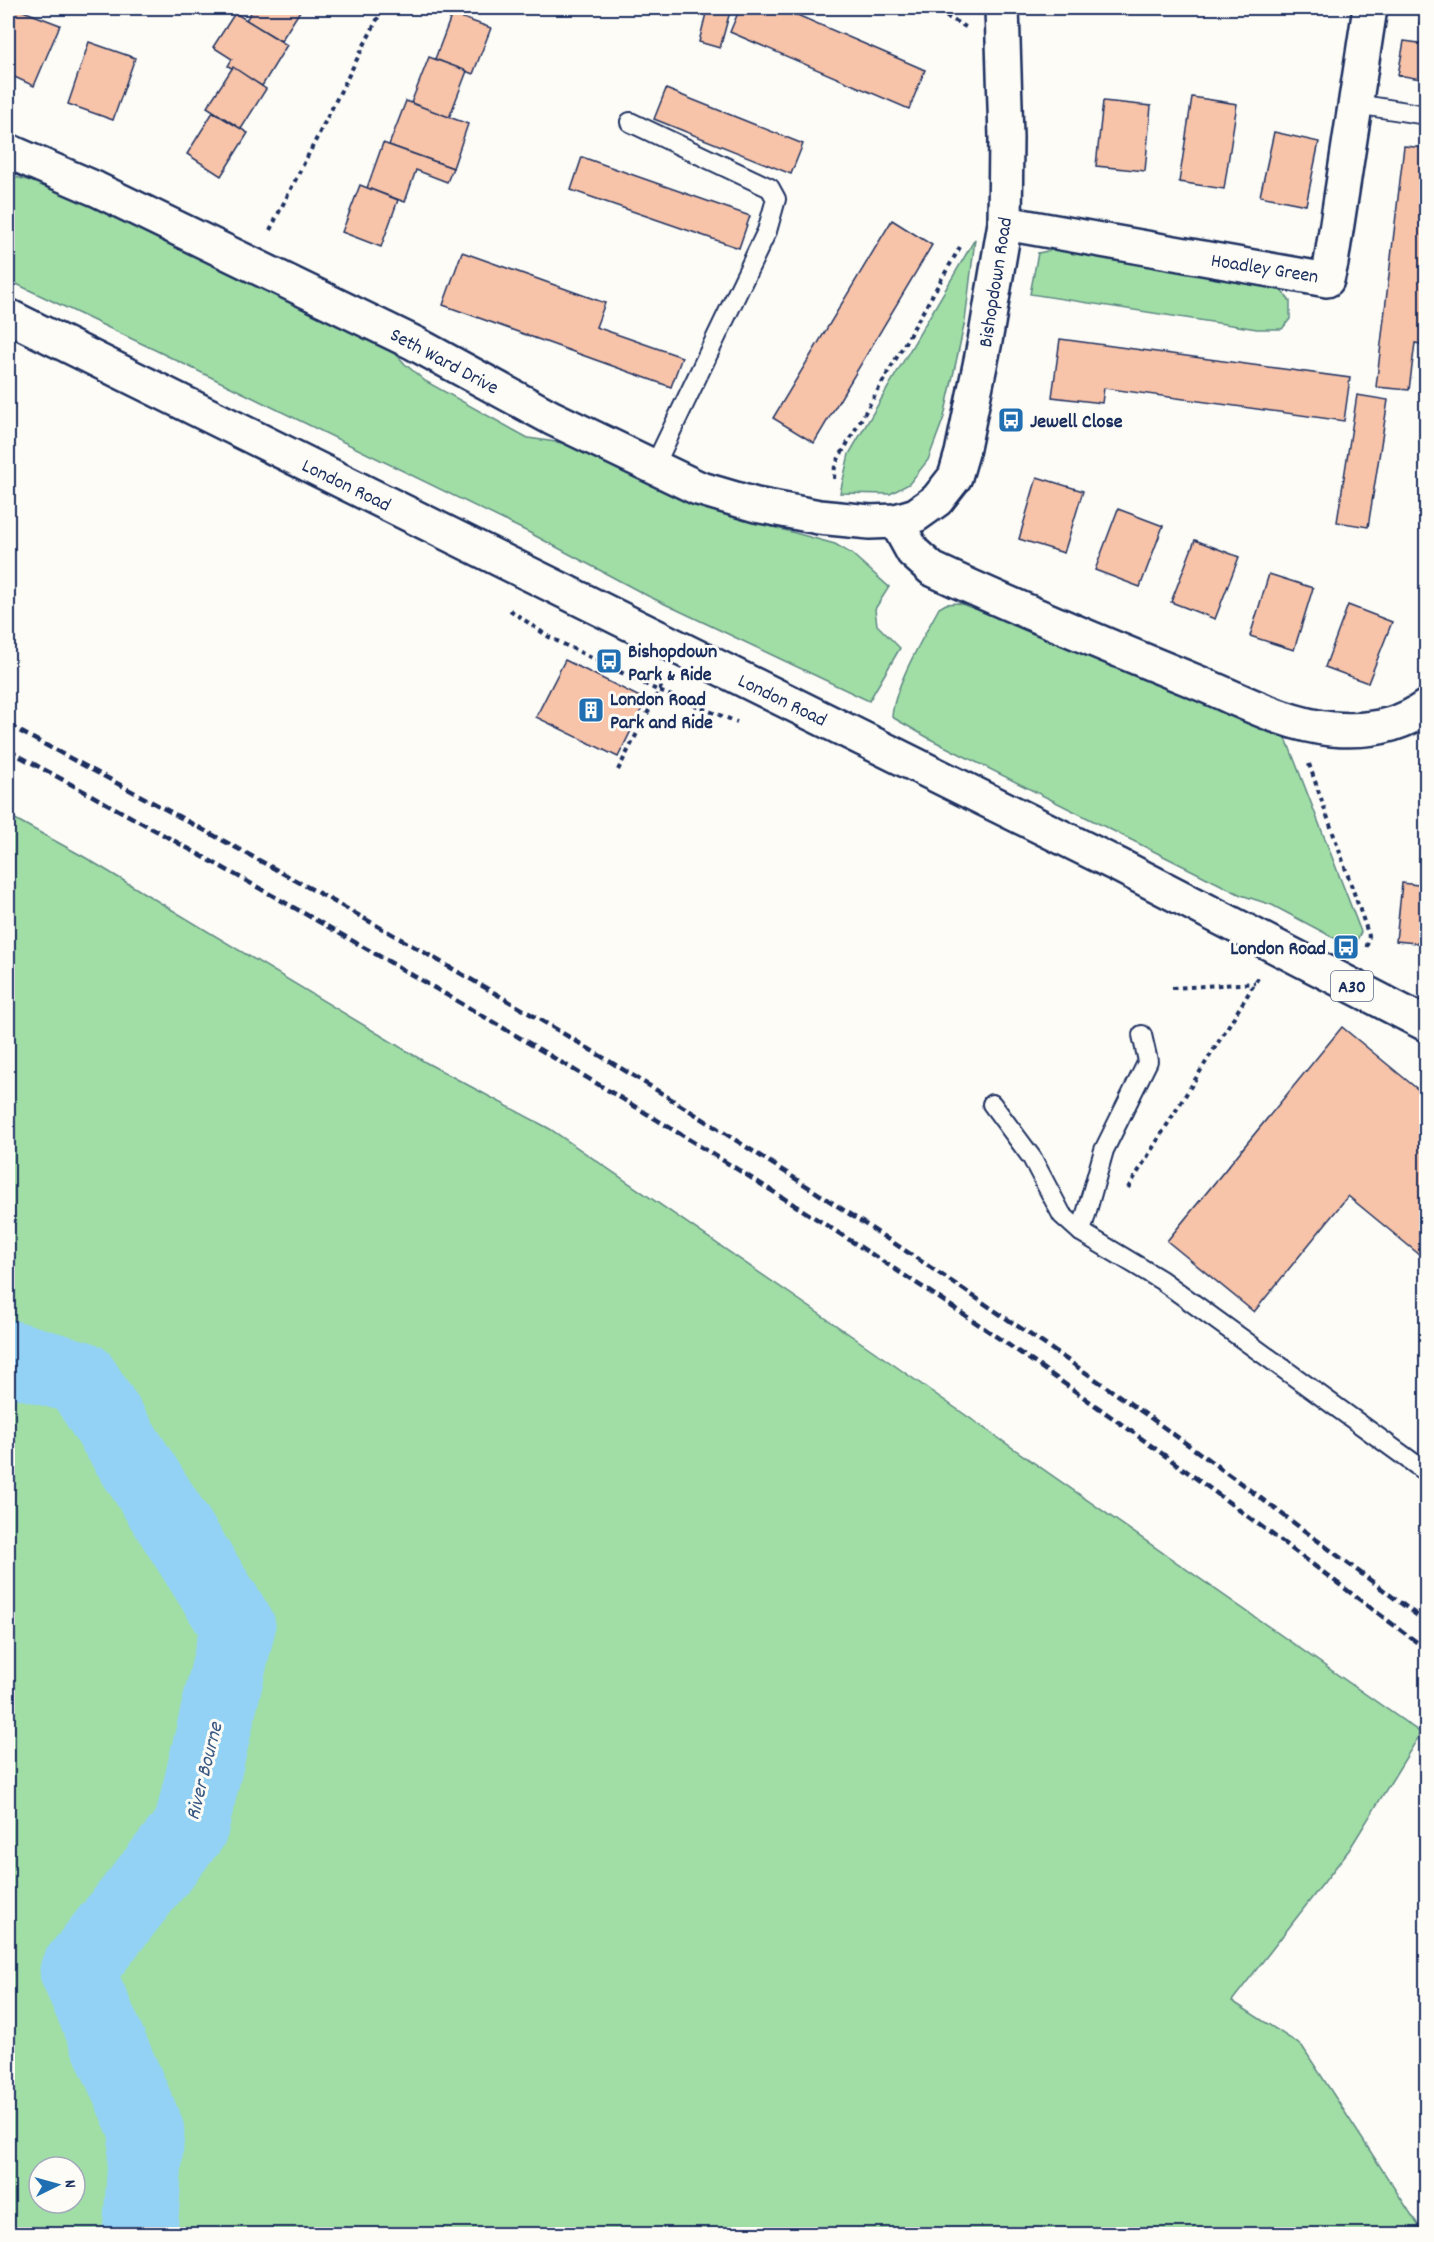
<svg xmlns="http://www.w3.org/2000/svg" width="1434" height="2242" font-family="Dekko,sans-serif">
	<rect width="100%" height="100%" fill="#fdfcf7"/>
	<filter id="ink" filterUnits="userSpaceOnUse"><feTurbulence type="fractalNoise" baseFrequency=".0167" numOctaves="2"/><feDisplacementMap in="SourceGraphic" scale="12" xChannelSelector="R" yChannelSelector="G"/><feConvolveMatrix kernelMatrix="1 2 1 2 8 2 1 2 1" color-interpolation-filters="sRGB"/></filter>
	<g filter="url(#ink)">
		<g fill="#a0dea6" stroke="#5e8682" stroke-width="1.5" fill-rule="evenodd">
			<polygon points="8,175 42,184 109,213 387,344 405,364 425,381 528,438 570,444 634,477 693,501 744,519 835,544 852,554 889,587 875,609 877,625 900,648 869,701 648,596 530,533 151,348 8,280"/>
			<polygon points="975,239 965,321 944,417 928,460 909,484 890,494 840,493 849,454"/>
			<polygon points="1058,249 1088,252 1279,288 1290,301 1290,319 1282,329 1257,329 1030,294 1038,253"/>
			<path d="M959 603 1070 645 1284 733 1361 932 1353 948 1272 905 1241 895 932 740 892 717C894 686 924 636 939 608L946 604Z"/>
			<path d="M8 815 86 858 425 1062 550 1129 891 1363 1421 1733 1349 1850 1232 2001 1302 2046 1424 2234H8ZM39 2167H75V2203H39Z"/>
		</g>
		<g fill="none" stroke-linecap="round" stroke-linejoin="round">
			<polyline stroke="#93d2f4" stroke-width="75" points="8,1357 81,1378 238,1627 191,1827 77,1971 147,2131 140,2234"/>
		</g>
		<g fill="#f7c3a9" stroke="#1b2f5e" stroke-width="1.5">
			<polygon points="15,8 60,25 34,86 8,74 8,27"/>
			<polygon points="254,8 302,8 281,41 246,20"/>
			<polygon points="702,8 731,8 720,48 699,42 707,9"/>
			<polygon points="740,8 781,8 925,70 909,109 730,32"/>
			<polygon points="1422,8 1426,8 1426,26 1419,24"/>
			<polygon points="235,13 287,45 262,86 228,66 232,59 213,47"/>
			<polygon points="452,14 491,28 473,74 435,59"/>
			<polygon points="1404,41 1426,44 1426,80 1398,75"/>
			<polygon points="89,42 135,58 113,120 68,104"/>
			<polygon points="429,57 467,71 449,118 411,103"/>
			<polygon points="233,67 266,89 241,129 207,107"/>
			<polygon points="666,89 803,144 791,174 654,119"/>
			<polygon points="1192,97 1237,104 1224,189 1179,182"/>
			<polygon points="406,101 468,124 453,168 389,145"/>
			<polygon points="1103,101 1151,106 1145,171 1096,166"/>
			<polygon points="213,112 248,133 221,176 187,154"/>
			<polygon points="1274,132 1319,142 1306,205 1260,196"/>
			<polygon points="383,143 453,168 447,182 416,170 405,202 367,188"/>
			<polygon points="1404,146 1426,148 1426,345 1415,343 1409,390 1376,387"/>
			<polygon points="582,157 750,216 739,248 571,190"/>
			<polygon points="360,185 398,200 381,247 342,232"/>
			<polygon points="892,220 932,245 814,443 773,418"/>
			<polygon points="462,252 605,303 596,327 682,357 671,387 443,305"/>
			<polygon points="1060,339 1350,378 1344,421 1104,388 1102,403 1052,397"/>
			<polygon points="1357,395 1388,400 1368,527 1337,522"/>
			<polygon points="1037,477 1083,491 1064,553 1019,539"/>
			<polygon points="1118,509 1163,526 1140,587 1095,570"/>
			<polygon points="1195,540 1239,557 1215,619 1171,602"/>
			<polygon points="1269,574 1313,588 1294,650 1250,636"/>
			<polygon points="1348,605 1392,622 1368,683 1325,667"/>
			<polygon points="565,660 646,700 618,757 536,717"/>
			<polygon points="1402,883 1426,886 1426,944 1396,941"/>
			<polygon points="1342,1027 1426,1096 1426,1260 1348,1196 1254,1312 1167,1241"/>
		</g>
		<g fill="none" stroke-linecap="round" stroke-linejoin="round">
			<defs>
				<g id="lane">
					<polyline points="1356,104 1426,115"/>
					<polyline points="630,122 770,188 776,199 767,231 654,467"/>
					<polyline points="992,1104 1032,1158 1062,1215 1081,1232 1161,1280 1426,1472"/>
					<polyline points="1081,1232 1104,1150 1148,1061 1142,1035"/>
				</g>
				<g id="street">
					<polyline points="8,151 96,189 414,343 552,418 698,488 756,505 819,517 870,522 896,521 916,515 937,500 955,477 962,453 985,341 1005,223 1006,138 1002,8"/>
					<polyline points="1005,223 1327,280 1331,263 1370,8"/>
					<path d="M896 521 913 552 932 569C1020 610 1110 647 1199 683 1241 700 1286 725 1332 729 1366 732 1399 727 1426 707"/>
				</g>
				<polyline id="highway" points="8,316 1120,866 1426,1024"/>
			</defs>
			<use href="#lane" stroke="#1b2f5e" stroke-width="22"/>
			<use href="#street" stroke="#1b2f5e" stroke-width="38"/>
			<use href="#highway" stroke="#1b2f5e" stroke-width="38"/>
			<g stroke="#1b2f5e" stroke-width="4" stroke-dasharray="4.5 4.5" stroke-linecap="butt">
				<polyline points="930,8 966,27"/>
				<polyline points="270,230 383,8"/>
				<polyline points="834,479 835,465 960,247"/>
				<polyline points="510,610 549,637 659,691 737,722"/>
				<polyline points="1309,764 1369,936 1366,950"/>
				<polyline points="618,770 664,681"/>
				<polyline points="1172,988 1255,983"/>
				<polyline points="1128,1188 1258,978"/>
			</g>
			<use href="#lane" stroke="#fdfcf7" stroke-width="18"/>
			<use href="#street" stroke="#fdfcf7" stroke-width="33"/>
			<use href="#highway" stroke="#fdfcf7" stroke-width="33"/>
			<g stroke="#1b2f5e" stroke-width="4.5" stroke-dasharray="9 4.5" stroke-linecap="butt">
				<path d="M8 725C241 849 474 975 698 1116 850 1213 1001 1313 1148 1416 1242 1483 1334 1553 1426 1622"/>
				<path d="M8 750C308 912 604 1081 890 1266 1075 1385 1250 1518 1426 1649"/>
			</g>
		</g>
	</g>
	<defs>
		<symbol id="bus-square" viewBox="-11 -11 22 22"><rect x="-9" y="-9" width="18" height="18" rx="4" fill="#1f6fb2" stroke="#fdfcf7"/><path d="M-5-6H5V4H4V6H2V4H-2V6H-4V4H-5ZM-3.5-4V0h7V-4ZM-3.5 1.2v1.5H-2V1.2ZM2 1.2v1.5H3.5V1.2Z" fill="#fff"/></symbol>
		<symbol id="building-square" viewBox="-11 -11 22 22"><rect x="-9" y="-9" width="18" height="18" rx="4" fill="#1f6fb2" stroke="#fdfcf7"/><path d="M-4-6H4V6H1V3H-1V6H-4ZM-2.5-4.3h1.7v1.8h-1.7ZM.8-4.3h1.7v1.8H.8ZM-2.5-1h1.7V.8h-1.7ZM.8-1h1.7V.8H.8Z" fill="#fff"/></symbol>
	</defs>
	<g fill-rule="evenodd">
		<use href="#bus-square" x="996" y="405" width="30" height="30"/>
		<use href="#bus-square" x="594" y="646" width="30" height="30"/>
		<use href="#building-square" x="576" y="695" width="30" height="30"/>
		<use href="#bus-square" x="1331" y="932" width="30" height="30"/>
	</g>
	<g text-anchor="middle" stroke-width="6" stroke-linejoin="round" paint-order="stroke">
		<rect fill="#fdfcf7" stroke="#5f6c8c" stroke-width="1.5" x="1331" y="971" width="42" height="30" rx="4.5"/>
		<g font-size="18" font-weight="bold" fill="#1b2f5e">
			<text x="1352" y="992">A30</text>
		</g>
		<g font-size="20" fill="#1b2f5e" stroke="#fdfcf7">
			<text transform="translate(1265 267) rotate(9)" y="7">Hoadley Green</text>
			<text transform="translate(994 282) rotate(-81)" y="7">Bishopdown Road</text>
			<text transform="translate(445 360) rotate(28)" y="7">Seth Ward Drive</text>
			<text transform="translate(347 484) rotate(26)" y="7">London Road</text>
			<text transform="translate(783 699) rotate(26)" y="7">London Road</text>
		</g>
		<g font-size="20" font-weight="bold" fill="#1b2f5e" stroke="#fdfcf7" text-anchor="start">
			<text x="1030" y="427">Jewell Close</text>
			<text x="628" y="657">Bishopdown<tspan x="628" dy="23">Park &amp; Ride</tspan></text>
			<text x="610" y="705">London Road<tspan x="610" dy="23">Park and Ride</tspan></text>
			<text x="1326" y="954" text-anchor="end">London Road</text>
		</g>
		<g font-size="21" font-style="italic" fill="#395884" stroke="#fdfcf7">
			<text transform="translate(203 1771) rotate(-76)" y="7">River Bourne</text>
		</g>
	</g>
	<rect width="1434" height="2242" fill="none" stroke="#fdfcf7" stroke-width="30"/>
	<rect x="15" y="15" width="1404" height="2212" fill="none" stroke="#1b2f5e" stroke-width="2" filter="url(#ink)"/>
	<g transform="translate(57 2185) rotate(85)"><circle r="28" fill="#fdfcf7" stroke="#a3aaba" stroke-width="1.5"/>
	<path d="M0-4.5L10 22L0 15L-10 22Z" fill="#1f6fb2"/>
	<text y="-9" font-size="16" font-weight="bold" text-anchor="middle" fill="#1b2f5e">N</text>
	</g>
</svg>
